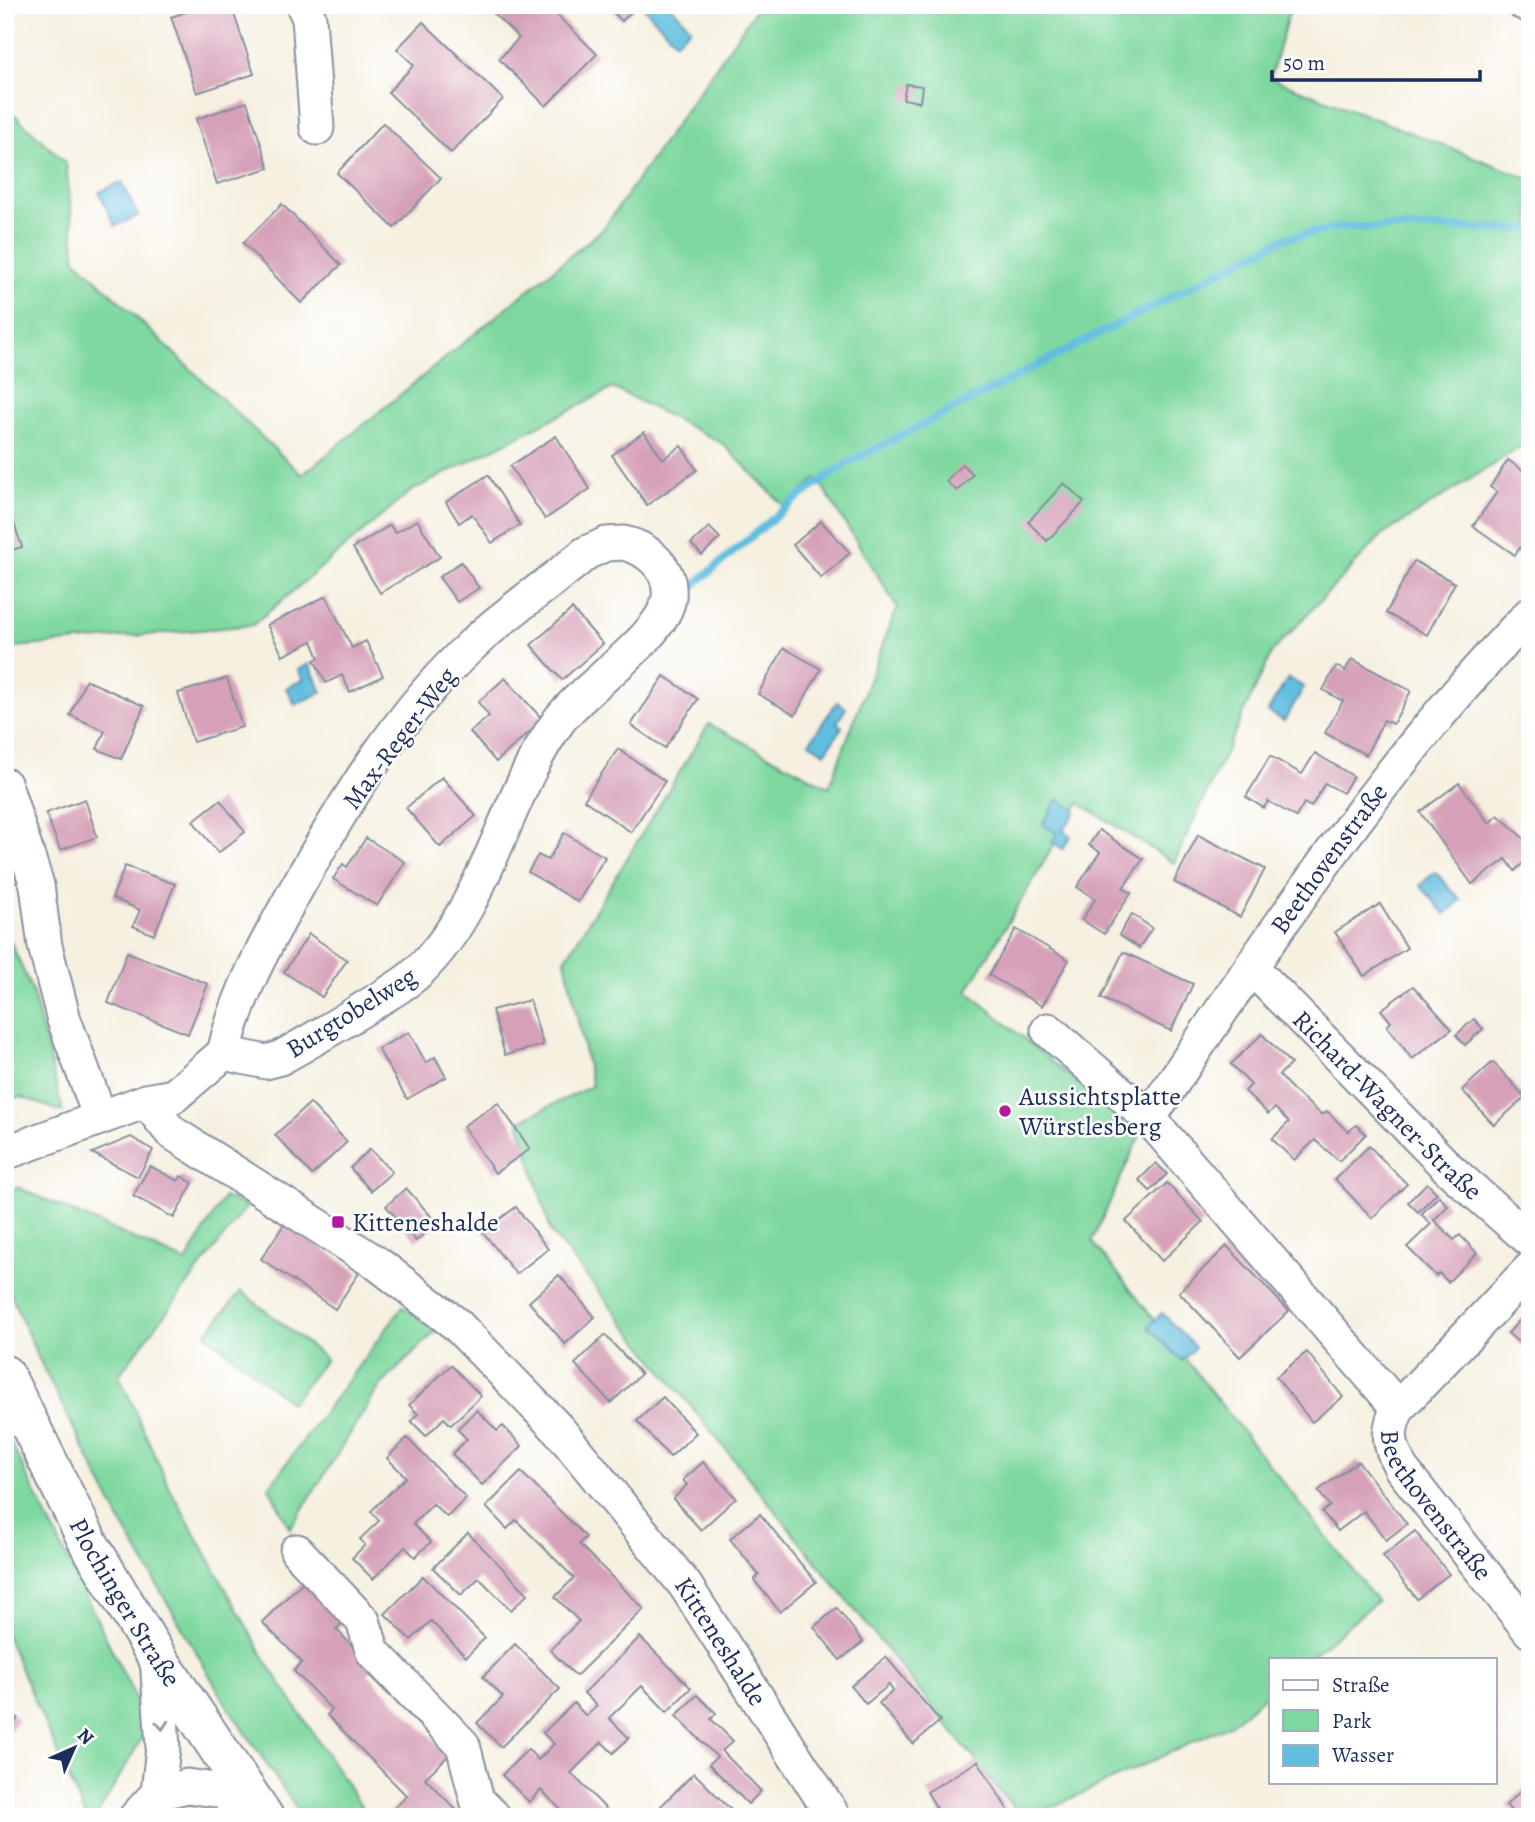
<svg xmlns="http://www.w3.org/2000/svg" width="1535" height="1822" font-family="Alegreya,serif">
	<rect width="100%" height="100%" fill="#fff"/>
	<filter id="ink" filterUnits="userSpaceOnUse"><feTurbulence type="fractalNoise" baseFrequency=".0143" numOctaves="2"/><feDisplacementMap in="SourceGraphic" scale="14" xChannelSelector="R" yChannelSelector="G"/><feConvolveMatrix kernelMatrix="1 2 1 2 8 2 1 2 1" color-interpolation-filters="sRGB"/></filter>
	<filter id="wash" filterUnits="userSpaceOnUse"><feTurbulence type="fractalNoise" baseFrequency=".00686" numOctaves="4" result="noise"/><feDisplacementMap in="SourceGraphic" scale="28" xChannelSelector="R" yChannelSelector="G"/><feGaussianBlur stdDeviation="1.57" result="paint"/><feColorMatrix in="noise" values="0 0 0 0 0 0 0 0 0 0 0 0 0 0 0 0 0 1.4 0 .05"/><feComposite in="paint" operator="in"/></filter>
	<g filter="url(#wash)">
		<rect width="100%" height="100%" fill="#f5f0e0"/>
		<g fill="#7ed89e" stroke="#4c847e" stroke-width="2">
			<polygon points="759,5 1291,5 1270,78 1530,179 1530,441 1381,536 1272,652 1174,863 1079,803 967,991 1140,1135 1092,1241 1377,1601 1308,1659 1271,1659 1271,1690 1230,1725 1031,1817 1021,1817 551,1232 519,1121 592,1086 565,960 709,724 829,787 897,607 817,478 785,507 722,443 613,388 411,491 253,625 5,648 5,106 66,163 76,260 302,475 603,229"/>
			<polygon points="5,929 33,993 63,1112 21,1097 5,1099"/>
			<polygon points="17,1187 186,1262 224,1197 247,1206 119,1375 169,1487 266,1661 368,1817 302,1817 225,1702 123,1526 36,1353 5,1281 5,1195"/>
			<polygon points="241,1291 326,1359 291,1403 206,1334"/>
			<polygon points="403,1306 436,1331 380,1386 290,1529 269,1487"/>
			<polygon points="5,1431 149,1726 96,1817 86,1817 5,1633"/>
		</g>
		<g fill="#60bede" stroke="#3e769e" stroke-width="2">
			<polygon points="647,5 670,5 691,28 676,42 644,8"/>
			<polygon points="122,182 138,216 115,226 99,192"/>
			<polygon points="309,664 322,692 295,705 286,688 303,680 298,670"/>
			<polygon points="1288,678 1304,687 1284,721 1268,711"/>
			<polygon points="837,702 846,708 837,723 842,727 825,753 809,743"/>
			<polygon points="1058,799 1076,811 1063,831 1071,836 1063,849 1052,842 1057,834 1043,824"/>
			<polygon points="1435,872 1461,900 1445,914 1420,885"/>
			<polygon points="1162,1313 1195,1347 1182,1361 1148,1327"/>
		</g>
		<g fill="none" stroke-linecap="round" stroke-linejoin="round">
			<polyline stroke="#60bede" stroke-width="8" points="694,585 795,500 846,464 1283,239 1339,227 1530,229"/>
		</g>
		<g id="blocks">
			<g fill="#d6a1b8">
				<polygon points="207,5 231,5 254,74 197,93 171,17"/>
				<polygon points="502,5 547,5 597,54 546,106 499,59 519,38 494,14"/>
				<polygon points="606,5 638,5 622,21"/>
				<polygon points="1518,5 1530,5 1530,25 1512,17"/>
				<polygon points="423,22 503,99 451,153 388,92 414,65 397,49"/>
				<polygon points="906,84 922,86 920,102 903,99"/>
				<polygon points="247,102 269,168 217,184 196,119"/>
				<polygon points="383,123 441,178 394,228 337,173"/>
				<polygon points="282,204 341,265 301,303 243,243"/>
				<polygon points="644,432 663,459 681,446 697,470 647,505 612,455"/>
				<polygon points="556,436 590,489 545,519 510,466"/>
				<polygon points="1508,460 1530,475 1530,533 1515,555 1473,526 1497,492 1490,487"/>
				<polygon points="962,464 973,474 957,491 946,481"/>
				<polygon points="488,475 520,525 492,543 472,514 459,523 446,502"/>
				<polygon points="1064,483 1084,502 1047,541 1028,522"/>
				<polygon points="5,497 22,547 5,552"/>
				<polygon points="417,520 440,557 380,593 353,548 390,525 395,533"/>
				<polygon points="821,521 850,553 821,578 793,545"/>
				<polygon points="709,527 720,538 702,555 691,544"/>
				<polygon points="1414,561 1455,583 1427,635 1386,613"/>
				<polygon points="461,562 479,588 457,602 439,577"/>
				<polygon points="326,596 352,648 366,641 383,676 350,692 342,675 326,683 314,660 319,658 312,641 283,656 267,625"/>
				<polygon points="572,609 603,644 562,680 531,645"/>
				<polygon points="784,648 821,669 795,715 758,694"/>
				<polygon points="1352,659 1411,691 1393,724 1384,720 1366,755 1325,733 1343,701 1323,690 1336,666 1345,671"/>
				<polygon points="664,676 698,699 665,748 631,725"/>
				<polygon points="227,678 242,727 193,742 178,693"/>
				<polygon points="505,678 543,720 496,762 470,732 489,716 478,702"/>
				<polygon points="86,680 144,706 121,759 97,749 105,731 70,715"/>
				<polygon points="618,749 665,781 631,832 584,800"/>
				<polygon points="1315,753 1353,776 1343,793 1325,783 1311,807 1304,803 1296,817 1268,801 1264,808 1246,797 1270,756 1302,774"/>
				<polygon points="442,777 476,816 440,847 406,808"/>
				<polygon points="1459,783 1489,823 1498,815 1530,844 1530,856 1515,871 1506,859 1472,884 1420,812"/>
				<polygon points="85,799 97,837 60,850 46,813"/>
				<polygon points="220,800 245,832 218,853 193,821"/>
				<polygon points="1099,830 1143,859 1123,888 1131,893 1104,934 1082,920 1095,899 1077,887 1100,852 1089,845"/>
				<polygon points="564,833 605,857 578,902 528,872 538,855 548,860"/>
				<polygon points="1198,835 1265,869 1240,917 1174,882"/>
				<polygon points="366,838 405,862 377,906 333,879 343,864 347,867"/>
				<polygon points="5,847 20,881 5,887"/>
				<polygon points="125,866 175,884 154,935 133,926 140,910 112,898"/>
				<polygon points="1380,904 1407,948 1364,976 1335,932"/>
				<polygon points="1132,914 1152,928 1139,948 1119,935"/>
				<polygon points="1016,929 1069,960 1042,1006 989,975"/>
				<polygon points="309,934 347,960 322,997 284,972"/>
				<polygon points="127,952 208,984 188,1034 108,1003"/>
				<polygon points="1123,952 1193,984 1171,1031 1101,998"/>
				<polygon points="1413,986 1452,1029 1412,1059 1387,1026 1391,1022 1381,1010"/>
				<polygon points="530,1000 543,1045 505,1055 492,1010"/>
				<polygon points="1474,1019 1483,1029 1465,1045 1456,1035"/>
				<polygon points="409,1032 426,1063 435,1057 446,1077 407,1099 378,1049"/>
				<polygon points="1262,1034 1291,1064 1279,1075 1293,1090 1322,1115 1327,1111 1348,1132 1356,1125 1366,1134 1339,1161 1315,1140 1294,1160 1272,1139 1289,1122 1275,1108 1268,1114 1245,1091 1251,1085 1231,1064"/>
				<polygon points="1493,1062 1525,1097 1494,1125 1462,1090"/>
				<polygon points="310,1103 347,1142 312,1175 275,1135"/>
				<polygon points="498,1103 530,1149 495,1173 463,1126"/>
				<polygon points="131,1137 153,1150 138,1177 92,1153"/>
				<polygon points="1369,1146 1407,1184 1372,1218 1335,1179"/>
				<polygon points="370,1149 392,1172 371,1191 350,1168"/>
				<polygon points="1156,1163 1167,1174 1150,1191 1139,1180"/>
				<polygon points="150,1166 178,1181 181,1176 193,1183 174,1218 133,1196"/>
				<polygon points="1167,1183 1203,1222 1162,1261 1126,1221"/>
				<polygon points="1427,1183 1437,1193 1418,1212 1408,1202"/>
				<polygon points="406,1188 437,1223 416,1241 386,1206"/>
				<polygon points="1439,1196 1448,1206 1434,1220 1454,1240 1460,1235 1477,1253 1448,1282 1439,1273 1436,1276 1407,1247 1431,1224 1421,1214"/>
				<polygon points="516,1207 548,1249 516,1274 483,1232"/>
				<polygon points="285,1223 359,1273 335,1309 261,1259"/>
				<polygon points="1227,1246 1289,1311 1240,1357 1179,1292"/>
				<polygon points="559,1275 595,1317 565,1344 529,1302"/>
				<polygon points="1530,1309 1530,1353 1508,1333"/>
				<polygon points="605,1335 641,1374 611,1403 575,1364"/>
				<polygon points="1307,1352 1343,1397 1312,1422 1276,1377"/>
				<polygon points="451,1365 481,1396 451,1425 444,1418 426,1436 411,1421 418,1414 409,1405"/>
				<polygon points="663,1397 696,1433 670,1457 637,1421"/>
				<polygon points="477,1410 497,1431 503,1426 522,1446 482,1485 452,1454 467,1439 457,1429"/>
				<polygon points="407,1438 466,1498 447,1517 433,1504 413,1524 431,1542 415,1557 405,1547 373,1579 352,1558 365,1545 360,1539 379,1521 371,1511 406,1477 387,1458"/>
				<polygon points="1358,1461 1407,1524 1386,1540 1364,1511 1338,1531 1322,1512 1330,1506 1318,1491"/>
				<polygon points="703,1462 736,1498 701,1530 673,1499 687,1485 683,1480"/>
				<polygon points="521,1472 586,1537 579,1544 644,1609 576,1676 550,1650 579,1621 555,1597 574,1578 516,1520 507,1529 486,1507"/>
				<polygon points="760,1514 816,1582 780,1612 754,1580 759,1575 730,1539"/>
				<polygon points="1415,1531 1449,1574 1417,1599 1383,1556"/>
				<polygon points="468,1533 528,1594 511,1610 479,1578 461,1595 433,1568"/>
				<polygon points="423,1576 485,1638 466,1657 431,1621 411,1640 385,1614"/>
				<polygon points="304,1581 344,1622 336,1629 374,1668 368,1674 449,1755 425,1778 463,1817 395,1817 390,1812 407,1796 327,1715 332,1710 294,1671 302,1662 262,1622"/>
				<polygon points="837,1608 863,1642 840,1660 814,1627"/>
				<polygon points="640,1637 691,1688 667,1712 642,1686 609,1718 629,1738 613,1753 602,1742 571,1773 614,1817 583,1817 580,1814 568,1817 541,1790 529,1802 502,1775 528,1749 538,1760 554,1744 543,1733 574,1703 586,1716 597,1706 584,1693"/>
				<polygon points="515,1644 560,1689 501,1747 477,1723 503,1697 483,1677"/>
				<polygon points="886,1657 940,1721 913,1744 879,1703 893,1691 889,1685 866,1704 851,1686"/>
				<polygon points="697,1695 716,1713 711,1719 733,1741 722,1751 761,1791 748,1804 709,1764 717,1757 676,1716"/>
				<polygon points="5,1711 18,1718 5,1739"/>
				<polygon points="978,1761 1009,1812 1001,1817 942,1817 927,1792"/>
				<polygon points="694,1773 738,1817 661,1817 656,1811"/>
				<polygon points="1530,1782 1530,1817 1517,1817 1506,1805"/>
			</g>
		</g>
	</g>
	<g filter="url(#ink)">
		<use href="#blocks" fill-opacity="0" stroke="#88909f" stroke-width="2"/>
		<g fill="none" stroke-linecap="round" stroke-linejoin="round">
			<defs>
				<g id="street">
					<polyline points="303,5 309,18 317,128"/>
					<path d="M623 543C648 548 672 569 669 597 665 636 582 688 558 722 504 798 487 906 419 971 407 983 390 992 376 1001 344 1021 313 1040 280 1058L266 1062 224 1053C237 995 265 945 294 893 343 805 399 712 474 643 509 610 550 584 586 553L606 544Z"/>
					<polyline points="5,785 37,885 45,946 64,1020 100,1117"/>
					<path id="s1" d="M1251 967 1451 1171 1530 1240"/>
					<polyline points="1048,1030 1149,1118"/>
					<path id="s2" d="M146 1101 171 1132 378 1264 457 1325 559 1430 685 1585 834 1817"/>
					<polyline points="5,1153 146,1101 174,1096 224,1053"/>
					<path id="s3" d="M1530 1269 1398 1408C1386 1432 1389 1445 1401 1468L1530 1631"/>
					<path id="s4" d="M1398 1408 1149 1118C1267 943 1382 766 1530 614"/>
					<polyline points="297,1551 363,1621 373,1652 463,1745 477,1800 494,1817"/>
					<polyline points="157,1657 163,1747 158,1793"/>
					<polyline points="136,1817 158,1793 187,1786 222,1791 252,1817"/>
				</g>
				<g id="secondary">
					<path id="s5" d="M5 1375 88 1542 157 1657 264 1817"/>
				</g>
			</defs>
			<use href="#street" stroke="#88909f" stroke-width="37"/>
			<use href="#secondary" stroke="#88909f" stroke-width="42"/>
			<use href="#street" stroke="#fff" stroke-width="33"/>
			<use href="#secondary" stroke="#fff" stroke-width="38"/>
		</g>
		<defs><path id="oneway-chevron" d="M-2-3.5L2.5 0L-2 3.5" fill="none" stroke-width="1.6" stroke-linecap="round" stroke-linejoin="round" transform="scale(1.75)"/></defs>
		<use stroke="#8d97ae" href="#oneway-chevron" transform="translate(162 1725) rotate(86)"/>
	</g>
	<g fill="#b5179e" stroke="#fff" stroke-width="2.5">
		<circle cx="1005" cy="1111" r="7"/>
		<rect x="331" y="1215" width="14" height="14" rx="3.5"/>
	</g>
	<g text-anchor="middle" stroke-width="5" stroke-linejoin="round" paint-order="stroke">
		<g font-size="26" fill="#1b2f5e" stroke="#fff">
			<text transform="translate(399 738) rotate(-53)" y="9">Max-Reger-Weg</text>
			<text dy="9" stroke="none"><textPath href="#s4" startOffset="698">Beethovenstraße</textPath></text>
			<text transform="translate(351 1012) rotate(-32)" y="9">Burgtobelweg</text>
			<text dy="9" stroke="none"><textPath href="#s1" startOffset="194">Richard-Wagner-Straße</textPath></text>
			<text dy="9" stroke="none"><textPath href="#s3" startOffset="304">Beethovenstraße</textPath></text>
			<text dy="9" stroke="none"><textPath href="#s5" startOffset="257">Plochinger Straße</textPath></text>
			<text dy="9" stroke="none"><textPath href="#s2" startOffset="798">Kitteneshalde</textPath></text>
		</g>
		<g font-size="26" fill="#1b2f5e" stroke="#fff" text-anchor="start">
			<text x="1019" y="1105">Aussichtsplatte<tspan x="1019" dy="30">Würstlesberg</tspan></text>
			<text x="352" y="1231">Kitteneshalde</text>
		</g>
	</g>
	<rect width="1535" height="1822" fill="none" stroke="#fff" stroke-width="28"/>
	<rect x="1269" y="1658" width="228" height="126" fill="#ffffff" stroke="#a4acbf" stroke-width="2"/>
	<rect x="1283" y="1680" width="35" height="10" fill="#ffffff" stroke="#a4acbf" stroke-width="2"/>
	<text x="1332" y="1692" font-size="21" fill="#1b2f5e">Straße</text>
	<rect x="1283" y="1710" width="35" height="21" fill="#7ed89e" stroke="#a4acbf" stroke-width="2"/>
	<text x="1332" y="1728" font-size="21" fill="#1b2f5e">Park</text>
	<rect x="1283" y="1745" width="35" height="21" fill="#60bede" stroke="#a4acbf" stroke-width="2"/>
	<text x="1332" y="1762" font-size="21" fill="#1b2f5e">Wasser</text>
	<g transform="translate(74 1748) rotate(45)" stroke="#ffffff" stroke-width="5" paint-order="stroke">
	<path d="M0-5L12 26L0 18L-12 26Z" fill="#1b2f5e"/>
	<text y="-10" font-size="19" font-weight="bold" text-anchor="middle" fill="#1b2f5e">N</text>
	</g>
	<path d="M1272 70v10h208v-10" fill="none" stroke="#1b2f5e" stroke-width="3.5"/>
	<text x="1283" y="70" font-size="21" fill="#1b2f5e" stroke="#ffffff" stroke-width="5" paint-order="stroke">50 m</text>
</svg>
